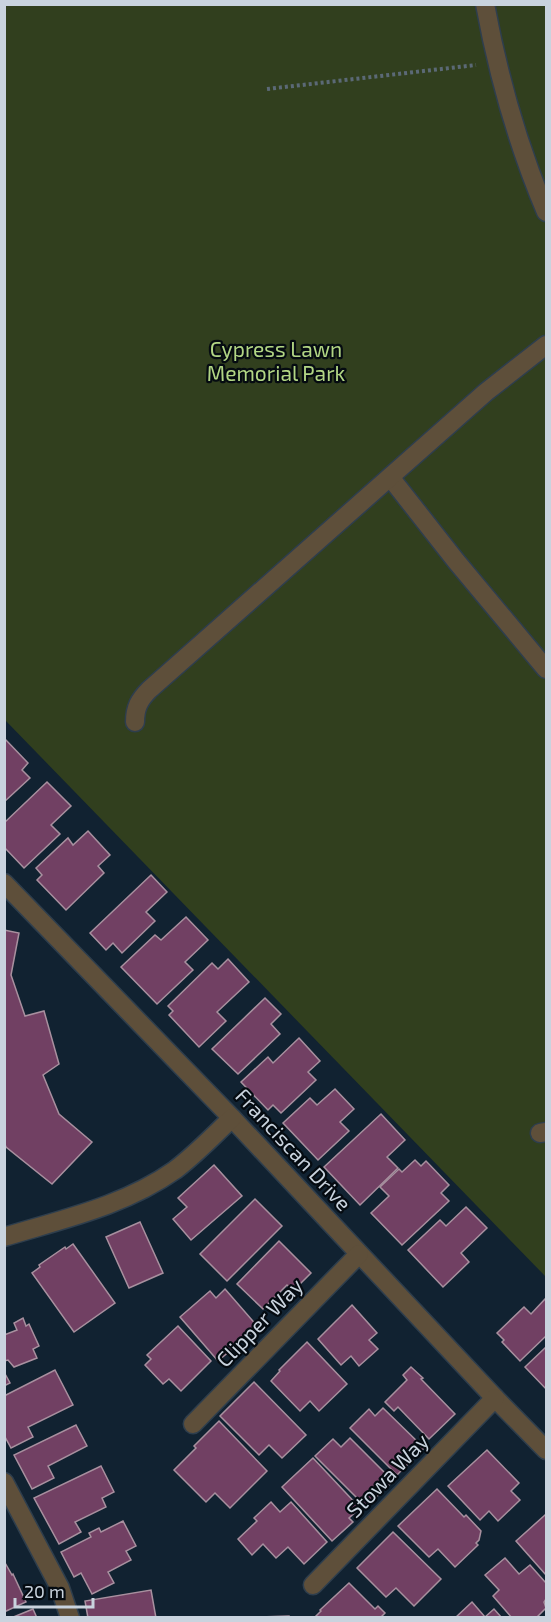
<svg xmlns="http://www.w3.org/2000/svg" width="551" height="1622" font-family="'Exo 2',sans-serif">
	<rect width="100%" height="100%" fill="#112231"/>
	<polygon fill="#313f1e" points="5,5 546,5 546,1277 5,720"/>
	<g fill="#714063" stroke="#a8909f" stroke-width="1.5">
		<polygon points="5,739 28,763 22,770 30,778 4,802"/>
		<polygon points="47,782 71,806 51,825 60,834 24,868 4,847 4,823"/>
		<polygon points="88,831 110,855 98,866 104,873 66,910 37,880 42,875 36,868 68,838 73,845"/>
		<polygon points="151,875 167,892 146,912 155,921 122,953 113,943 106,950 90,933"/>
		<polygon points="186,917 208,940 185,962 193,970 157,1004 121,967 155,935 161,940"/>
		<polygon points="4,930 19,933 11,975 25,1016 44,1011 59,1064 43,1075 59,1114 92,1142 52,1184 6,1147 4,1142"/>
		<polygon points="228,959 249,982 217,1012 226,1021 199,1047 169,1015 173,1011 168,1006 212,963 218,969"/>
		<polygon points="265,998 281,1014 271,1024 280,1034 238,1074 212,1049"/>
		<polygon points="299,1038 320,1061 308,1072 316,1080 281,1113 273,1105 268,1110 241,1082 268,1057 273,1063"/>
		<polygon points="335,1089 354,1109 340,1122 349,1131 318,1160 283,1123 310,1098 317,1105"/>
		<polygon points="381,1114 405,1140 387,1157 398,1168 360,1205 324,1167"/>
		<polygon points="415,1160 421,1166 426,1161 449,1185 441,1193 449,1201 402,1245 371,1213 389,1196 380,1187 399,1169 402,1172"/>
		<polygon points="214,1165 242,1196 191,1240 173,1219 187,1207 178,1198"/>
		<polygon points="255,1199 282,1226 227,1281 200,1254"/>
		<polygon points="466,1207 487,1228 461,1253 469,1262 443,1287 408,1250 440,1220 446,1226"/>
		<polygon points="140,1222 163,1273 129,1288 106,1237"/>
		<polygon points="279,1241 311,1273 293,1291 287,1285 263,1309 237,1284"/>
		<polygon points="73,1244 115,1303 74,1332 32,1273 40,1267 39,1265 65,1247 66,1249"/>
		<polygon points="225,1289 258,1327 218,1361 180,1317 210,1291 216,1298"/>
		<polygon points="546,1298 546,1336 520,1361 502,1342 504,1340 497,1333 524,1307 531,1314"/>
		<polygon points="352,1305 377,1333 369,1340 378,1349 359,1366 351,1356 341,1365 318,1339"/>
		<polygon points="23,1318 26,1326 29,1324 39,1346 33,1349 37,1358 14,1367 8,1360 4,1361 4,1335 17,1330 14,1323"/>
		<polygon points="178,1326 211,1361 181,1391 169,1379 163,1384 145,1365 151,1359 147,1355"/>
		<polygon points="307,1342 347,1384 319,1411 310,1401 300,1411 271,1381 280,1371 279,1370"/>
		<polygon points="546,1347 546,1389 525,1367"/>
		<polygon points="411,1367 423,1378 421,1379 455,1414 429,1439 398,1407 394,1411 385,1402 407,1380 403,1375"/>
		<polygon points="55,1370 73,1405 28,1427 33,1437 11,1448 4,1435 4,1396"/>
		<polygon points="4,1372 10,1383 4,1386"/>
		<polygon points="254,1382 306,1435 282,1458 269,1445 259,1455 220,1416"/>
		<polygon points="383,1408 424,1448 397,1475 350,1428 369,1409 375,1416"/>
		<polygon points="219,1421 267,1471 230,1508 215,1493 206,1502 174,1470 196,1448 194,1446"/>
		<polygon points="76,1425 87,1446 48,1466 54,1478 32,1489 14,1455"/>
		<polygon points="350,1438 393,1481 366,1507 315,1456 333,1439 341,1447"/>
		<polygon points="487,1450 519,1483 511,1491 520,1500 498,1521 489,1511 480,1520 448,1486"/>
		<polygon points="313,1458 360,1508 349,1518 353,1522 332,1541 282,1487"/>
		<polygon points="101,1466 114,1492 102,1498 106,1507 75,1522 81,1532 59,1544 34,1498"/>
		<polygon points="437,1489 464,1517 466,1515 481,1531 479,1540 476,1543 478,1545 455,1567 438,1549 429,1557 398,1526"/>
		<polygon points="271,1502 280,1512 291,1502 327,1542 304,1564 288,1547 276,1558 263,1544 252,1555 238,1539 257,1521 254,1518"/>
		<polygon points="545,1515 546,1516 546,1575 516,1541"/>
		<polygon points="123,1521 136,1546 126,1551 131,1560 108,1572 114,1583 92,1594 81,1573 74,1577 61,1552 91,1537 89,1533 99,1528 101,1532"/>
		<polygon points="393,1532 441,1579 414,1606 396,1588 386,1597 357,1568"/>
		<polygon points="505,1558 519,1574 530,1565 546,1583 546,1599 544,1602 546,1608 536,1618 512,1618 493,1596 499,1590 485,1575"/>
		<polygon points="4,1561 12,1575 13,1574 26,1602 4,1612"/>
		<polygon points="349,1583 375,1609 378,1606 385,1613 380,1618 314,1618 321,1611 320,1610"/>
		<polygon points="151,1590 156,1618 88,1618 85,1601"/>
		<polygon points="472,1602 485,1617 494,1609 502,1618 455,1618"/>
		<polygon points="33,1609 37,1618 11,1618"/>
		<polygon points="289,1616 289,1618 260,1618 260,1617"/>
	</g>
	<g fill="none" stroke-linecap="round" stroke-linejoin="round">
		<defs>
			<g id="minor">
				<path d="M485 4C498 75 518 146 546 212"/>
				<polyline points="390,477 456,561 546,669"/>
				<path d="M135 722C135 708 139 700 149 690L486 392 546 345"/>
				<polyline points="4,883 232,1118 495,1398 546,1450"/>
				<polyline points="540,1133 546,1132"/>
				<path d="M4 1237C63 1219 124 1206 175 1170 195 1155 214 1135 232 1118"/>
				<polyline points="193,1424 359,1254"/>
				<polyline points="4,1482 60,1588 70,1618"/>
				<polyline points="313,1585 495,1398"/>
			</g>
		</defs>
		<use href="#minor" stroke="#2e3e4d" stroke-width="21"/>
		<polyline stroke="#5b6976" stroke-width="4" stroke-dasharray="3 3" stroke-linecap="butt" points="267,89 476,65"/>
		<use href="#minor" stroke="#5e4f3a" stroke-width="18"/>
	</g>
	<g text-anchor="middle" stroke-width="4.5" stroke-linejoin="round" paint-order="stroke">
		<g font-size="21" fill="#b2d684" stroke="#050b11">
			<text x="276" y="357">Cypress Lawn<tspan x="276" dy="24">Memorial Park</tspan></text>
		</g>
		<g font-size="21" fill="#c9d3de" stroke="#050b11">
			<text transform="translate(293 1150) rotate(47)" y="7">Franciscan Drive</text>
			<text transform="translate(260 1323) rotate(-46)" y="7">Clipper Way</text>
			<text transform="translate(388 1476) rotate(-46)" y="7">Stowa Way</text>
		</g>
	</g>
	<rect width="551" height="1622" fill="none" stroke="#c9d3de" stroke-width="12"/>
	<path d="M15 1598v9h78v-9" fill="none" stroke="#c9d3de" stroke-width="3"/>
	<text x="24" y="1598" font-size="18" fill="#c9d3de" stroke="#050b11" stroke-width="4.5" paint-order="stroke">20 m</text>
</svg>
